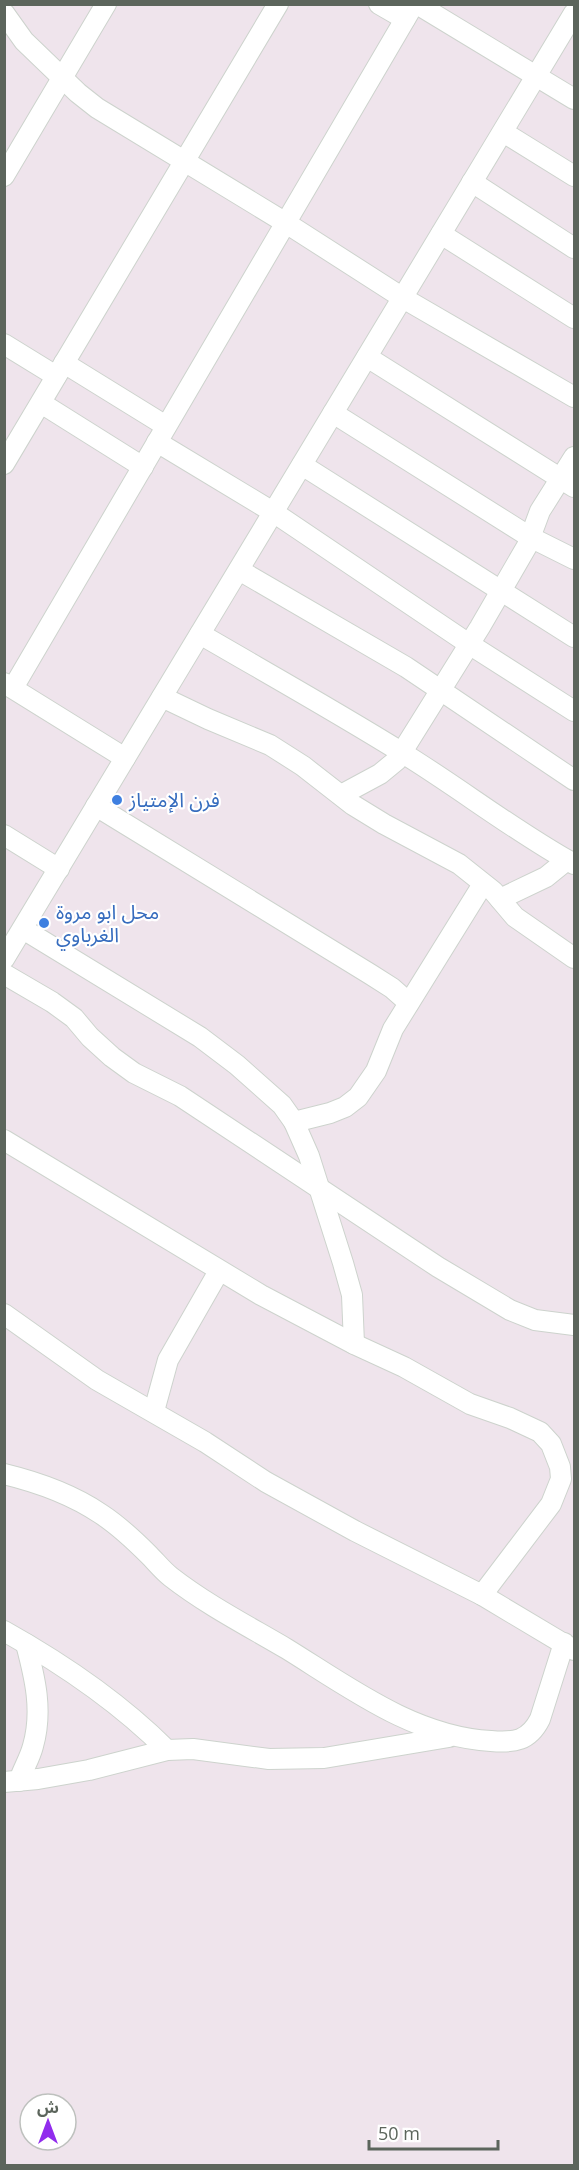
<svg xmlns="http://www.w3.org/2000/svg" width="579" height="2170" font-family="'Open Sans','Noto Sans Arabic',sans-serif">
	<rect width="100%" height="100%" fill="#efe4ec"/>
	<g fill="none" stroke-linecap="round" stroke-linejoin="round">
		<defs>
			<g id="minor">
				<polyline points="379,4 405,19"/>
				<polyline points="417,4 574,99"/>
				<polyline points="4,13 24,41 78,93 97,108 286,223 403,298 574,397"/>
				<polyline points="503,132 574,176"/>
				<polyline points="4,176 106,4"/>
				<polyline points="472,182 574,248"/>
				<polyline points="441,234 574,318"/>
				<polyline points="4,344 56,376"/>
				<polyline points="367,357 574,487"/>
				<polyline points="64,363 166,426"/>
				<polyline points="41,403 143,467"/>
				<polyline points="333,413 530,537 574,559"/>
				<polyline points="157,442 273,512 469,644 574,711"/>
				<polyline points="4,464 278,4"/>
				<polyline points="302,465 574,637"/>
				<polyline points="239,570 406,667 574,780"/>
				<path d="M200 634C267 673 335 711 401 752 460 788 514 831 574 864"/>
				<polyline points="4,683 125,758"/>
				<polyline points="13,688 414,4"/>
				<polyline points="162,697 208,719 270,745 303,766 353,805 384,824 459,864 493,891 515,917 574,958"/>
				<polyline points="341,795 380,774 397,760 480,627 527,546 540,511 574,457"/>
				<polyline points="96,806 370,974 392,988 409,1003"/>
				<polyline points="4,835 59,869"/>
				<polyline points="500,899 546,877 567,860"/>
				<polyline points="23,929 200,1037 237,1065 282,1105 294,1122 309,1156 343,1263 352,1295 354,1344"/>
				<polyline points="4,959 574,13"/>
				<polyline points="4,974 52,1002 74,1018 90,1037 112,1057 134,1073 180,1096 438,1267 510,1310 535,1320 574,1325"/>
				<polyline points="294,1122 330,1113 345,1107 358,1097 376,1071 393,1029 483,884"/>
				<polyline points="4,1140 261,1295 354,1344 404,1367 470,1404 510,1418 540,1432 551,1444 560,1467 561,1479 551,1504 482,1595"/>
				<polyline points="4,1314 97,1380 205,1442 266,1482 355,1531 482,1595 574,1650"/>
				<polyline points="154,1411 168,1360 219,1271"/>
				<path d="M4 1474C37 1482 73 1495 101 1514 118 1525 134 1540 149 1555 156 1562 163 1571 171 1577 207 1605 248 1626 287 1649 350 1688 415 1737 491 1741 514 1743 529 1741 540 1719L564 1643"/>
				<path d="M4 1631C63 1664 119 1702 167 1750"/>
				<path d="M19 1781C23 1769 30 1758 33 1746 43 1711 35 1678 26 1644"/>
				<polyline points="4,1782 38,1779 89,1770 167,1750 193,1749 269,1759 324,1758 449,1737"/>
			</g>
		</defs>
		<use href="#minor" stroke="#cdd3cd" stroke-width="22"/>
		<use href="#minor" stroke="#fff" stroke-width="20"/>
	</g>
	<g fill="#3f7fe0" stroke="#fff" stroke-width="2">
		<circle cx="117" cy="800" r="6"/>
		<circle cx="44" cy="923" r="6"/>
	</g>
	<g text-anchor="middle" stroke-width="4.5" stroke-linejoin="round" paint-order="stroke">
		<g font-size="20" fill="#366cbe" stroke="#fff" text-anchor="start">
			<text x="129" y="807">فرن الإمتياز</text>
			<text x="56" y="919">محل ابو مروة<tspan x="56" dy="23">الغرباوي</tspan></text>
		</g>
	</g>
	<rect width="579" height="2170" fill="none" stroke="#5c655c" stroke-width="12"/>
	<g transform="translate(48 2122)"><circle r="28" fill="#ffffff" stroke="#bec1be" stroke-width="1.5"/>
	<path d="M0-4.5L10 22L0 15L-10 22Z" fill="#912ced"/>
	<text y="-9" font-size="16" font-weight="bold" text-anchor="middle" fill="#5c655c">ش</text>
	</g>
	<path d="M369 2140v9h129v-9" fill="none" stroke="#5c655c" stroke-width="3"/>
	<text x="378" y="2140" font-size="18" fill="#5c655c" stroke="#ffffff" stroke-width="4.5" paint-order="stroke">50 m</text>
</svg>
